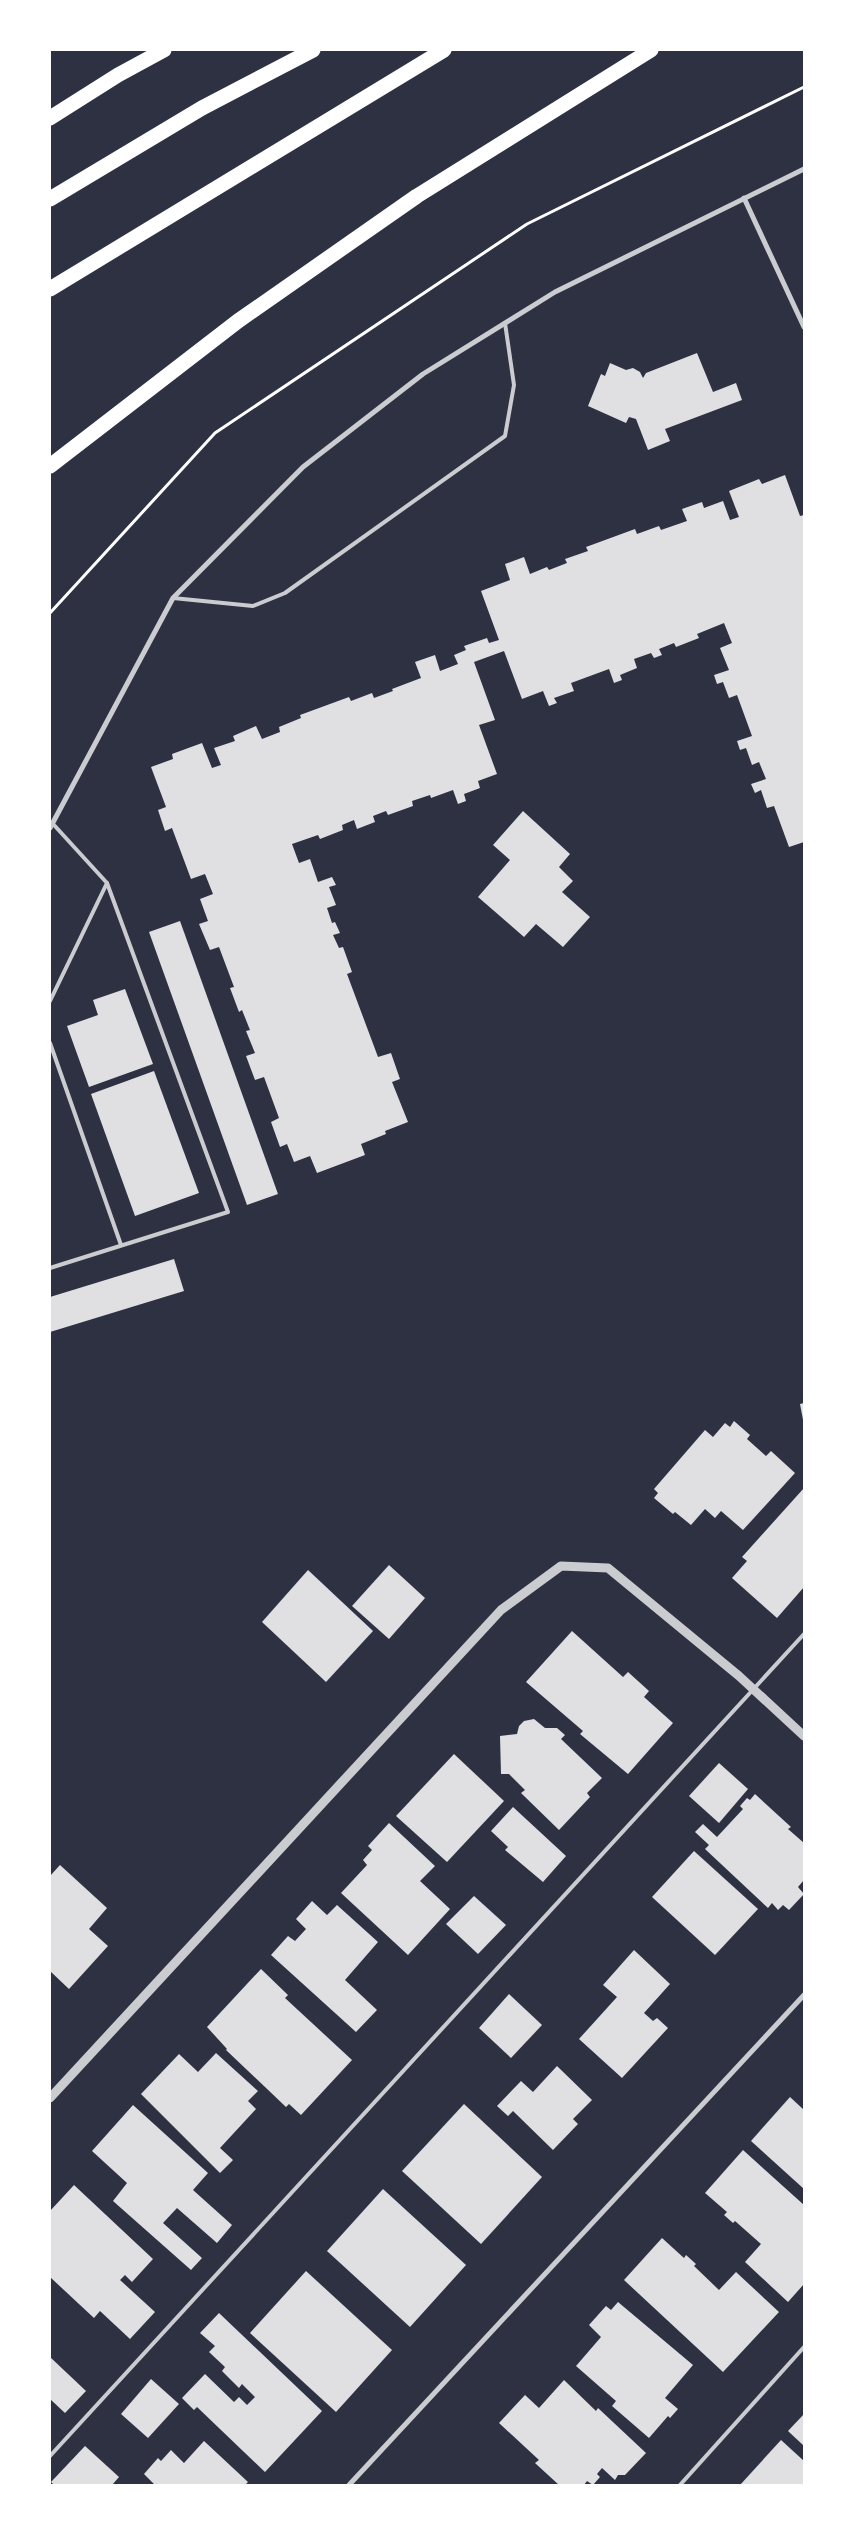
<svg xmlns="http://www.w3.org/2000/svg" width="854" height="2535" font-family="Helvetica,sans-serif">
	<rect width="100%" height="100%" fill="#2d3142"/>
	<g fill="#e0e0e3">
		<polygon points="697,353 713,392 736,383 742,400 665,429 670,441 648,450 636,419 629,417 626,423 588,406 601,374 605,376 610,363 626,370 633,368 640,372 643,378 646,373"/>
		<polygon points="785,475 800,516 804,515 804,842 789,847 774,806 767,808 761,790 755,793 751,784 766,779 759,762 752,765 746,748 740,750 737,741 752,736 737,695 729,698 723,682 717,684 714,675 729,670 720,648 732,643 724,623 697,634 699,638 676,647 674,643 659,649 662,655 654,658 651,653 634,659 637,668 620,675 622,680 614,683 609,669 571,683 574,691 554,698 557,703 549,706 543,691 522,699 504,651 474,662 495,720 479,725 497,774 478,781 480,788 464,794 466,801 458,804 453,790 431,798 430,795 412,801 413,806 388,815 386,811 373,816 375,822 357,829 354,820 342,825 343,830 320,839 318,835 292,844 299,863 310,859 318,882 332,877 336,885 329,887 336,905 327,908 332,923 335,922 340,933 333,935 339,948 343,947 352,972 347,974 378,1057 391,1053 400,1079 392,1082 408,1122 385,1131 386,1134 361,1144 365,1155 317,1173 310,1156 294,1162 287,1144 280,1147 271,1122 279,1118 264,1077 255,1080 246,1056 255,1053 246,1031 250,1030 242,1010 239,1012 230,988 234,987 219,947 210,950 199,924 208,921 200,899 213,894 205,874 191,879 172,828 165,831 158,810 166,807 151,767 173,759 172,754 202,743 212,768 221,765 214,748 235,741 233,736 256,726 262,739 280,732 279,727 301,718 300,715 349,697 351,701 372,693 374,698 393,691 392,689 421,678 415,662 435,655 440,671 458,664 454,655 466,650 464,646 487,638 489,643 499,640 481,591 510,580 505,564 524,557 530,574 547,567 549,570 567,563 565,559 588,551 586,547 635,529 637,534 659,526 661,530 687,521 682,509 702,502 704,508 723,501 730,520 739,517 729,491 759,479 762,484"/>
		<polygon points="523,811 570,854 559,867 573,881 562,892 590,917 563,947 536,924 524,937 478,897 510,860 493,845"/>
		<polygon points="180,921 278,1194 247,1205 149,932"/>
		<polygon points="125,989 153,1064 89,1087 67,1026 98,1015 93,1000"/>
		<polygon points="154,1071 199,1193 135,1216 91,1094"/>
		<polygon points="174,1259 184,1291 50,1332 50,1297"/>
		<polygon points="804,1403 804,1425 800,1404"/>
		<polygon points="734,1421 750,1435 747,1439 766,1456 771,1451 795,1473 743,1530 721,1511 715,1518 705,1509 691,1525 675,1512 673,1514 654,1498 658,1493 654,1489 705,1430 713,1437 725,1423 730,1427"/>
		<polygon points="804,1488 804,1587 777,1618 732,1578 747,1561 742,1557"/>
		<polygon points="389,1565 425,1598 389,1639 352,1606"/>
		<polygon points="308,1570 373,1631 326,1682 262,1622"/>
		<polygon points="572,1631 623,1677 628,1672 649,1691 644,1697 673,1723 628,1774 580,1734 583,1731 526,1682"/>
		<polygon points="534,1719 545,1728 557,1728 565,1735 561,1739 602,1778 587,1793 590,1797 559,1830 521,1793 525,1790 509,1774 501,1774 500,1736 517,1734 519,1726 524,1721"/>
		<polygon points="454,1754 504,1801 447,1862 396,1816"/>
		<polygon points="719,1763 748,1789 719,1823 689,1796"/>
		<polygon points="755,1794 791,1827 788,1829 804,1843 804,1880 798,1887 804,1894 789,1910 783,1905 778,1910 772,1903 768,1908 705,1849 709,1845 695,1832 703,1824 717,1837 743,1809 740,1806 747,1798 750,1800"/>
		<polygon points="513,1807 566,1856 543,1882 505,1850 508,1847 491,1831"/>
		<polygon points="389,1823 435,1866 420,1881 450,1909 408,1955 341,1893 367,1865 363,1860 372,1850 368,1846"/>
		<polygon points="694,1851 758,1909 715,1955 652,1897"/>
		<polygon points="60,1865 107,1908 89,1929 108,1946 69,1989 50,1971 50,1876"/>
		<polygon points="474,1896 506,1925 478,1954 446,1924"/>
		<polygon points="312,1901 327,1915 337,1905 378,1942 345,1980 377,2010 356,2032 271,1955 288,1936 295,1941 306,1929 296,1919"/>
		<polygon points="634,1950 670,1984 644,2013 653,2021 657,2018 668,2028 622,2078 579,2039 617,1997 603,1985"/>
		<polygon points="261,1969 288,1995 285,1998 352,2060 301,2115 289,2104 286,2107 226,2050 227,2049 207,2027"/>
		<polygon points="509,1994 542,2025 511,2058 479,2028"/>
		<polygon points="216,2053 258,2091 248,2101 256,2109 220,2148 233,2160 220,2173 141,2094 179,2054 198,2072"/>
		<polygon points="557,2066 592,2100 573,2119 578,2124 553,2150 513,2111 508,2116 497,2106 521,2081 533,2092"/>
		<polygon points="790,2097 804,2110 804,2189 751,2141"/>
		<polygon points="464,2104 542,2177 481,2244 402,2171"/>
		<polygon points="133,2105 208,2173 193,2190 232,2225 217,2243 177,2208 163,2223 202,2258 191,2270 113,2201 127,2183 92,2151"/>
		<polygon points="743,2150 804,2205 804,2284 788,2302 745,2262 761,2244 735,2221 733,2223 724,2215 727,2212 705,2193"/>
		<polygon points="74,2185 153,2259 132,2282 125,2275 120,2280 155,2312 130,2339 100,2311 94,2318 50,2277 50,2211"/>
		<polygon points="383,2189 466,2265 410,2327 327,2251"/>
		<polygon points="662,2238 684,2258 686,2255 696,2264 694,2266 719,2290 736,2272 779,2312 723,2372 624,2280"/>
		<polygon points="306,2271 392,2350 336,2412 250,2333"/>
		<polygon points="618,2302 693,2365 665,2398 678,2409 670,2418 668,2416 649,2438 612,2406 616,2401 576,2366 601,2337 589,2325 606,2306 611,2310"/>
		<polygon points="219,2313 322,2411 265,2472 197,2407 194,2410 182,2398 205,2374 234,2402 239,2397 247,2405 255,2397 242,2384 239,2388 222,2371 225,2367 209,2352 215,2346 200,2333"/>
		<polygon points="50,2357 86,2391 65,2413 50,2399"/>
		<polygon points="151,2379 179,2404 148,2438 121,2414"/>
		<polygon points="564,2380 596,2411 598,2408 646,2453 625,2475 618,2475 615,2480 602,2468 597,2474 600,2477 593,2485 587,2481 584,2485 559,2485 535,2463 539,2460 499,2423 525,2395 539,2408"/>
		<polygon points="804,2414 804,2446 788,2431"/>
		<polygon points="781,2440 804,2461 804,2485 740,2485"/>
		<polygon points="204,2441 248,2482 245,2485 155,2485 144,2474 158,2458 161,2461 171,2450 184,2463"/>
		<polygon points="85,2446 119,2477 112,2485 54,2485 51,2482"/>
	</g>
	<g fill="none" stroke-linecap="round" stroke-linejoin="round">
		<polyline stroke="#fff" stroke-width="3" points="50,613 215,433 527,224 804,87"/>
		<g stroke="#caccd0" stroke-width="4">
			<polyline points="173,598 253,606 285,593 505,436 514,385 505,323"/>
			<polyline points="50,1001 107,883"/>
			<polyline points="50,1043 121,1245"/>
			<polyline points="50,1268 228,1212 107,883 54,825"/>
			<polyline points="50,2456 804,1634"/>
			<polyline points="680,2485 804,2347"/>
		</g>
		<g stroke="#caccd0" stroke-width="5">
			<polyline points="744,198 804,327"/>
			<polyline points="50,828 173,598 303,467 423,374 555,292 804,169"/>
			<polyline points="349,2485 804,1995"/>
		</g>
		<polyline stroke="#caccd0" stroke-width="9" points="50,2098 501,1610 561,1566 608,1568 739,1676 804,1736"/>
		<g stroke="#fff" stroke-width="15">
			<polyline points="50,118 118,75 164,50"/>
			<polyline points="50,199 202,108 313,50"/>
			<polyline points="50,289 444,50"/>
			<polyline points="50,466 238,321 417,196 651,50"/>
		</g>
	</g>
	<rect width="854" height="2535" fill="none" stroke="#ffffff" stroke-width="102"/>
</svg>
